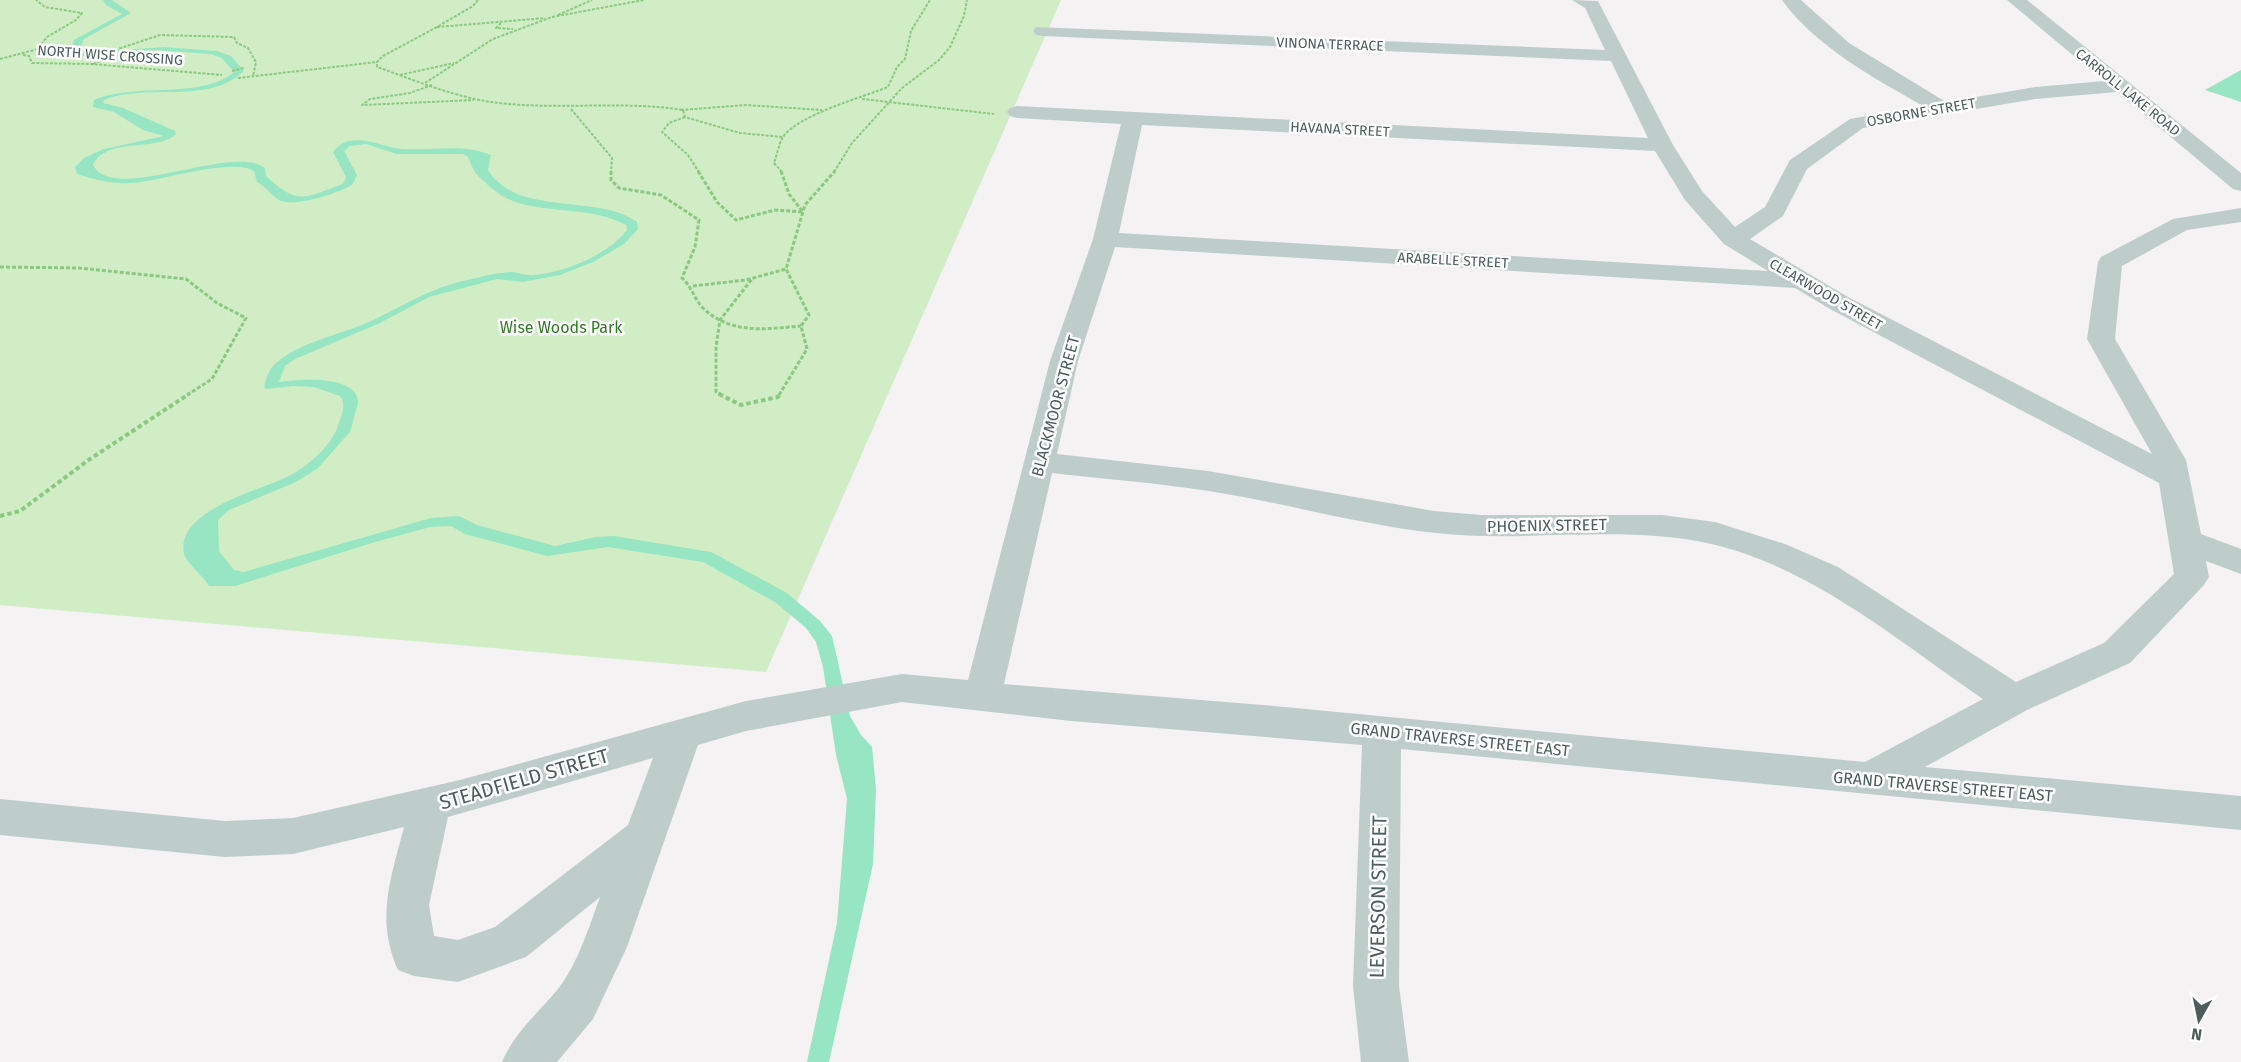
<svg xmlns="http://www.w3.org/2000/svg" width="2241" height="1062" font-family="'Fira Sans',sans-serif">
	<rect width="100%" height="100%" fill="#f4f2f3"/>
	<polygon fill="#d0edc6" points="0,0 1061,0 766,672 0,605"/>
	<g fill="#97e5c2">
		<path d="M103 0H112L131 13 84 39 80 48 85 53 164 47 217 51 231 56 244 71C207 106 147 82 104 100L103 103 123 108 175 131 176 134C155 153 107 136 93 165 114 205 231 143 265 168L266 176C299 206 303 198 343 184L346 177 333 152C351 128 381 148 403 149 433 151 462 143 491 155L488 170C518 218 598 193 637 222L638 229 624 244 593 262 560 275 523 282 497 279 429 297 380 323 295 359 285 366 279 382C297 379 359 374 358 403L350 432 318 468 296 482 229 510 218 520 219 551 234 570 244 572 431 518 459 516 477 525 555 546 596 537 614 536 711 552 787 593 820 621 832 636 850 716 861 735 872 747 876 789 873 864 829 1062H807L837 923 847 799 836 755 823 667 816 642 806 628 775 602 703 562 608 547 547 556 465 534 451 526 430 527 375 542 235 586H209C204 577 186 562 184 554 175 509 263 490 291 475 308 466 332 445 338 426 341 416 347 405 340 396L314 387 293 386 266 389 264 387C266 378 269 369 276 363 300 343 331 337 359 326 397 311 421 291 463 281 478 278 497 272 512 272 520 273 526 276 535 275 565 272 608 255 627 230L626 225C591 205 537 215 504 197 495 192 482 180 475 172 470 165 471 157 463 154H397L366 144 350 146 344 151 357 175 352 185C338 193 294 208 279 200 271 195 266 187 257 182L254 171C231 157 161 181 131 183 112 184 96 180 77 174L75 167 84 158 104 149 164 136 143 130 114 112 93 107 94 100C136 82 201 100 234 72L222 58 210 54 158 50 81 56 71 53 74 40 122 14 106 5Z"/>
		<polygon points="2241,70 2241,102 2205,90"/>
	</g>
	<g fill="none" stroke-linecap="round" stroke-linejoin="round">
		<g stroke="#8cc881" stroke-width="2" stroke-dasharray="3 1.5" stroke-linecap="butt">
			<polyline points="478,0 473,6 437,27 545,18"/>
			<polyline points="558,15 592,0"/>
			<polyline points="501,23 496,28 513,29"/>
			<path d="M437 27 383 56 377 62V67C414 80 452 96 491 102 555 111 620 100 683 110L685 117 740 133 783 137"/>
			<polyline points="23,55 29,56 32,63 92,64 222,75"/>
			<polyline points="0,59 38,49 47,37 76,20 82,13 45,7 36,0"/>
			<polyline points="93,64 113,56 118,49 160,35 234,37 237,43 248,48 256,62 253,76"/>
			<polyline points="232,71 244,68"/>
			<polyline points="400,75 454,63"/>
			<polyline points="238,78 377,62"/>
			<polyline points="425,83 493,39 552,17 644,0"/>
			<polyline points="432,85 410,93 370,99 362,105 474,100"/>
			<polyline points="862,99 994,114"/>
			<polyline points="571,109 612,158 611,172"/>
			<polyline points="681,110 746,105 822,110"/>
			<polyline points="685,117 669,123 662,132 688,155 699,172"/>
			<path d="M782 172 774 163C777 155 779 143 783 137 798 115 863 97 888 87L897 67 905 59 911 31 930 0"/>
			<polyline points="834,172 852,143 902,88 939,60 950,47 964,16 967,0"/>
		</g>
		<g stroke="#8cc881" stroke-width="3" stroke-dasharray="4 2" stroke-linecap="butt">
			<path d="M611 171V180L619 188 661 195 699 220 695 247 682 278C692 287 694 299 703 308 731 335 766 329 801 326"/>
			<polyline points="698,171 717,202 736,220 775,210 803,212"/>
			<polyline points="781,171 789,194 803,212"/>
			<polyline points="0,267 79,268 186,279 217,303 246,318 212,379 187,395"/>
			<polyline points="693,286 746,280 786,269"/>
			<polyline points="722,395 716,392 716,347 720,320 752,279"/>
			<polyline points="779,395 807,349 801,326 809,315 786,269 805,205 835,171"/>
		</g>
		<g stroke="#8cc881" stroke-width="4" stroke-dasharray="4.5 3" stroke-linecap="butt">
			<polyline points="719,394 741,405 778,397 780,394"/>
			<polyline points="0,516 20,511 90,459 189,394"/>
		</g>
		<path fill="#bfcdca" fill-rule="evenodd" d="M1572 0 1598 1 1673 145 1702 191 1735 227 1765 207 1790 160 1850 119 1923 106C1874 78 1816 47 1782 0H1801L1849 43 1946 102 2035 87 2104 81 2007 0H2027L2241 173V191L2233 189 2117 92 2035 99 1863 128 1807 169 1783 216 1750 239 1848 297 2152 454 2087 339 2098 262 2101 257 2173 219 2241 208V222L2187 230 2122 266 2115 339 2186 460 2201 534 2241 549V574L2206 561 2209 577 2204 585 2130 663 2027 710 1925 767 2241 796V830L1401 749 1399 986 1409 1062H1361L1353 986 1362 745 1071 721 902 702 746 731 698 745 627 947 593 1019 557 1062H502C514 1033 538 1013 558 989 578 963 589 927 600 897L526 957 458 982 414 976 398 970C375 919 391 878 404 827L293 854 225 857 0 835V799L225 821 293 818 460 780 746 701 902 674 968 680 1050 361 1093 239 1121 124 1017 118 1010 116 1007 112 1010 108 1017 106 1648 138 1611 61 1042 36 1036 35 1033 31 1036 27 1605 50 1585 8ZM1142 125 1655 151 1685 200 1724 244 1768 271 1119 233ZM1115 247 1795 288 1830 309 2159 483 2174 574 2104 643 2016 682 1838 567 1785 544 1715 522 1662 515H1481L1434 511 1208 471 1057 454 1078 361ZM1052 473C1104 479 1157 483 1209 491 1285 503 1360 525 1436 533 1525 543 1624 524 1711 544 1810 566 1901 643 1983 699L1865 762 1274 706 1004 684ZM653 758 628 825 495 927 458 940 434 936 429 905 448 817Z"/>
	</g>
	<g text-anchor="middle" stroke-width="5" stroke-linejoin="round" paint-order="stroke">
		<g font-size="14" fill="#4b5e5b" stroke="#fff">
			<text transform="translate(1330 44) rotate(2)" y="5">VINONA TERRACE</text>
			<text transform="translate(110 55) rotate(4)" y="5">NORTH WISE CROSSING</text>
			<text transform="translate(2128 92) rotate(39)" y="5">CARROLL LAKE ROAD</text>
			<text transform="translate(1921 112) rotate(-10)" y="5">OSBORNE STREET</text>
			<text transform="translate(1340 129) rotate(3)" y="5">HAVANA STREET</text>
			<text transform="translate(1453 260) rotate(3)" y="5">ARABELLE STREET</text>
			<text transform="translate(1826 294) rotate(30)" y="5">CLEARWOOD STREET</text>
		</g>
		<g font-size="16" fill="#2f7b21" stroke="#fff">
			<text x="561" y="333">Wise Woods Park</text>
		</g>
		<g font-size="16" fill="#4b5e5b" stroke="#fff">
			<text transform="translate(1055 406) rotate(-75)" y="6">BLACKMOOR STREET</text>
			<text transform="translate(1547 525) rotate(-1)" y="6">PHOENIX STREET</text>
			<text transform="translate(1460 739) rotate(6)" y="6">GRAND TRAVERSE STREET EAST</text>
			<text transform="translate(1943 786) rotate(5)" y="6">GRAND TRAVERSE STREET EAST</text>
		</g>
		<g font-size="20" fill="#4b5e5b" stroke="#fff">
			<text transform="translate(524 779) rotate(-16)" y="7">STEADFIELD STREET</text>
			<text transform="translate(1378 897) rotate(-89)" y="7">LEVERSON STREET</text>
		</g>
	</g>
	<g transform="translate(2199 1020) rotate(189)" stroke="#ffffff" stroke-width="4.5" paint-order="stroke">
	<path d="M0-4.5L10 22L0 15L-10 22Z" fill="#4b5e5b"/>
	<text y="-9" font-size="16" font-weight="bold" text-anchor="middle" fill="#4b5e5b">N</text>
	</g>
</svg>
